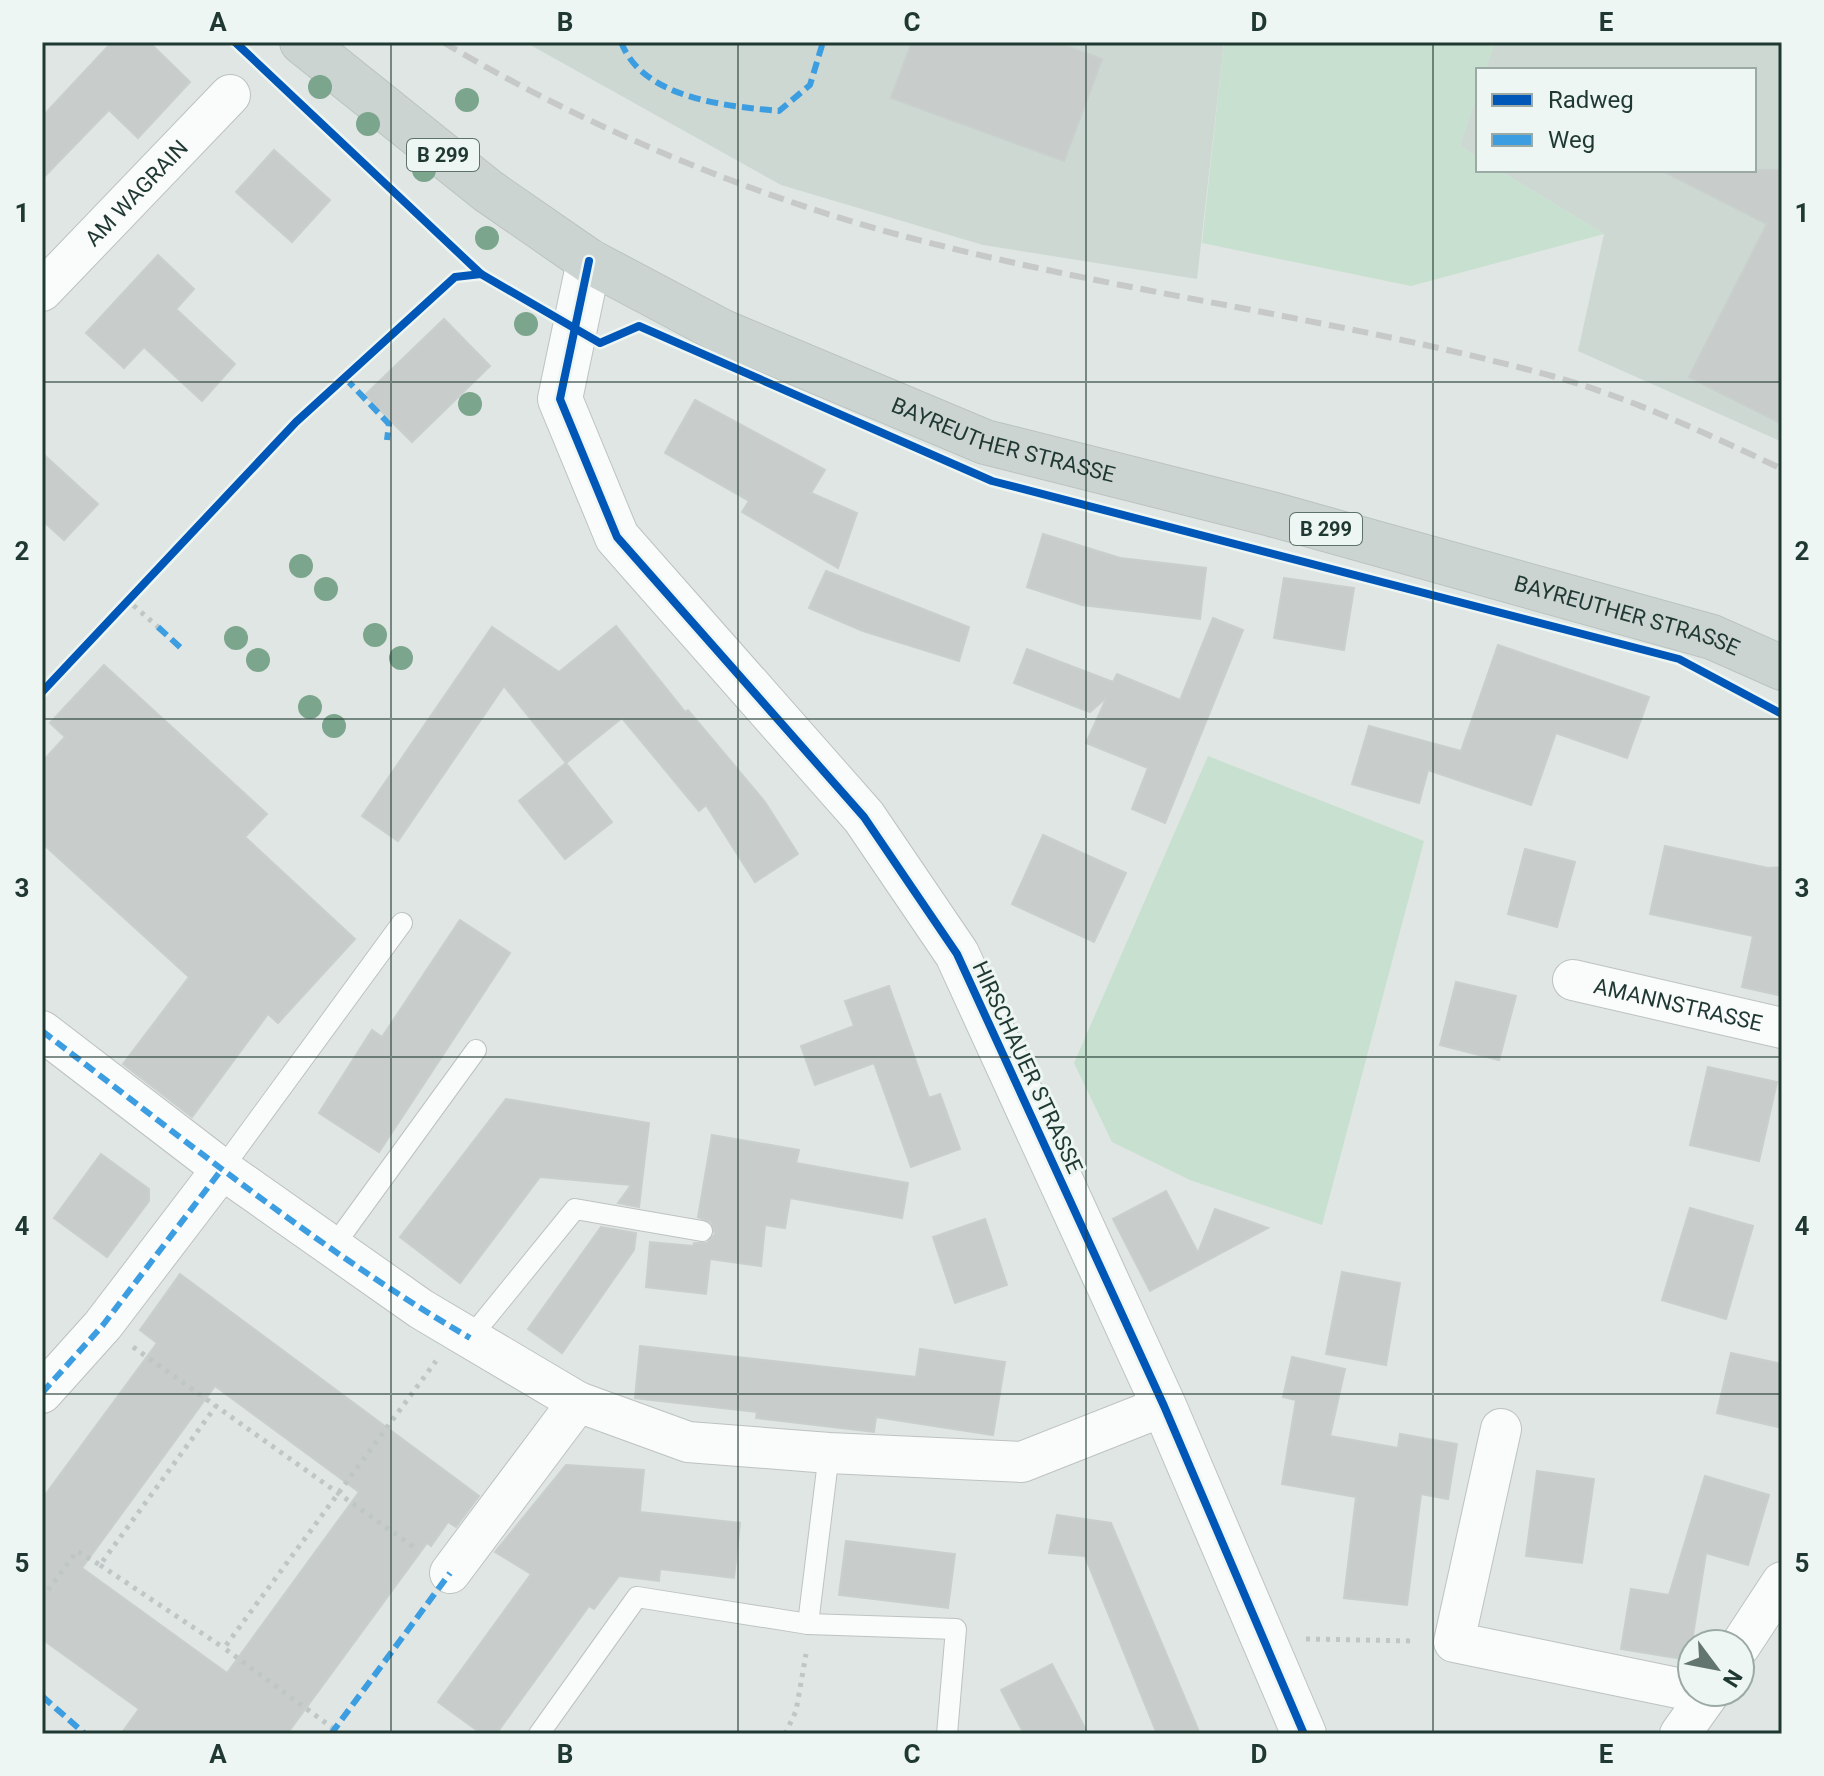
<svg xmlns="http://www.w3.org/2000/svg" width="1824" height="1776" font-family="Roboto,sans-serif">
	<rect width="100%" height="100%" fill="#e0e6e3"/>
	<g fill="#cdd8d3">
		<polygon points="525,42 1224,42 1197,279 983,245 781,185"/>
		<polygon points="1495,42 1782,42 1782,442 1578,351 1604,234 1499,170 1754,170 1754,70 1485,70"/>
		<polygon points="1478,92 1478,157 1460,146"/>
	</g>
	<g fill="#c8e0cf">
		<polygon points="1224,42 1495,42 1485,70 1478,70 1478,92 1460,146 1478,157 1478,170 1499,170 1604,234 1411,286 1202,243"/>
		<polygon points="1208,756 1424,841 1322,1225 1190,1180 1112,1142 1074,1063"/>
	</g>
	<g fill="#c8cdcb" stroke="#c9cfcc" stroke-width="2" fill-rule="evenodd">
		<polygon points="112,42 149,42 190,82 138,138 109,110 42,179 42,117"/>
		<polygon points="912,42 1056,42 1102,59 1064,161 891,98"/>
		<polygon points="274,150 330,200 292,242 236,192"/>
		<polygon points="1661,170 1782,170 1782,424 1689,377 1767,224"/>
		<polygon points="158,255 194,289 176,309 235,364 202,401 144,347 124,368 86,333"/>
		<polygon points="444,319 490,366 412,442 365,395"/>
		<polygon points="695,400 825,470 811,493 857,513 838,568 742,512 749,501 665,453"/>
		<polygon points="42,453 98,504 64,540 42,520"/>
		<polygon points="1043,534 1120,558 1206,568 1200,619 1082,605 1027,587"/>
		<polygon points="826,571 969,627 959,661 863,631 809,608"/>
		<polygon points="1284,578 1354,588 1344,650 1274,638"/>
		<polygon points="1213,618 1243,630 1165,823 1132,809 1148,768 1086,743 1107,697 1090,712 1014,683 1027,649 1113,682 1117,674 1180,700"/>
		<polygon points="616,626 685,712 688,710 765,802 798,854 755,882 706,805 699,811 622,718 566,763 504,686 398,841 362,816 492,627 559,672"/>
		<polygon points="1498,645 1649,697 1627,758 1556,733 1531,805 1428,770 1419,803 1352,784 1369,726 1461,751"/>
		<polygon points="104,665 267,814 245,837 355,939 278,1023 268,1014 192,1117 123,1064 189,977 42,843 42,762 65,737 50,723"/>
		<polygon points="566,763 612,822 565,859 519,801"/>
		<polygon points="1043,835 1126,873 1094,942 1012,904"/>
		<polygon points="1665,846 1768,868 1782,867 1782,996 1742,987 1753,936 1650,914"/>
		<polygon points="1525,849 1575,862 1557,927 1508,914"/>
		<polygon points="460,920 510,953 379,1152 319,1113 372,1030 382,1037"/>
		<polygon points="1456,982 1516,996 1499,1060 1440,1045"/>
		<polygon points="889,986 929,1098 940,1094 960,1149 911,1167 874,1063 815,1085 801,1046 854,1026 845,1001"/>
		<polygon points="1708,1067 1777,1082 1759,1161 1690,1145"/>
		<polygon points="506,1099 649,1123 639,1207 618,1203 631,1185 540,1177 460,1283 400,1237"/>
		<polygon points="712,1135 799,1150 796,1163 908,1183 902,1218 790,1198 785,1228 765,1225 761,1266 710,1259 706,1294 646,1287 650,1242 693,1246 694,1243 707,1243 715,1234 711,1222 698,1217"/>
		<polygon points="101,1154 149,1189 149,1201 107,1257 54,1218"/>
		<polygon points="1166,1191 1198,1253 1215,1209 1268,1228 1150,1291 1113,1219"/>
		<polygon points="1690,1208 1753,1226 1726,1319 1662,1300"/>
		<polygon points="985,1219 1007,1285 955,1303 933,1237"/>
		<polygon points="601,1227 636,1233 634,1250 562,1353 528,1329"/>
		<polygon points="1342,1272 1400,1283 1386,1365 1326,1354"/>
		<path d="M180 1274 479 1496 456 1527 448 1522 431 1546 427 1543 287 1734H121L139 1709 42 1639V1499L157 1343 140 1330ZM215 1386 359 1492 227 1673 82 1568Z"/>
		<polygon points="640,1346 916,1377 920,1349 1005,1362 993,1435 876,1417 874,1432 756,1418 757,1412 635,1398"/>
		<polygon points="1731,1353 1782,1364 1782,1428 1717,1413"/>
		<polygon points="1292,1357 1345,1369 1330,1436 1398,1448 1400,1434 1457,1444 1448,1499 1421,1494 1407,1605 1344,1598 1356,1497 1282,1484 1296,1400 1283,1397"/>
		<polygon points="566,1465 644,1470 640,1512 740,1523 734,1578 660,1569 659,1581 619,1576 594,1609 589,1606 496,1734 482,1734 438,1702 531,1574 495,1552"/>
		<polygon points="1537,1471 1594,1479 1582,1563 1526,1556"/>
		<polygon points="1705,1476 1769,1495 1748,1565 1706,1553 1689,1660 1621,1649 1631,1589 1669,1595"/>
		<polygon points="1057,1515 1111,1523 1200,1734 1157,1734 1085,1556 1049,1553"/>
		<polygon points="846,1541 955,1554 948,1608 839,1595"/>
		<polygon points="1052,1664 1088,1734 1024,1734 1001,1690"/>
	</g>
	<g fill="none" stroke-linecap="round" stroke-linejoin="round">
		<defs>
			<g id="lane">
				<polyline points="222,1169 402,923"/>
				<polyline points="333,1247 476,1050"/>
				<polyline points="470,1338 575,1209 702,1231"/>
				<polyline points="808,1624 829,1453"/>
				<polyline points="539,1734 637,1597 808,1624 956,1629 947,1734"/>
			</g>
			<g id="street">
				<path id="s1" d="M42 291 230 95"/>
				<path id="s2" d="M1573 980 1782 1028"/>
				<polyline points="42,1031 222,1169 421,1309 578,1402 688,1442 829,1453 1022,1462 1164,1406"/>
				<polyline points="42,1393 103,1325 222,1169"/>
				<polyline points="1501,1429 1454,1642 1692,1691"/>
				<polyline points="450,1573 578,1402"/>
				<polyline points="1740,1646 1782,1582"/>
				<polyline points="1680,1734 1710,1692"/>
			</g>
			<polyline id="secondary" points="589,261 560,399 617,537 864,817 957,954 1164,1406 1304,1734"/>
			<g id="primary">
				<path id="s3" d="M302 42 488 191 589 261 723 332 985 442 1271 514 1712 637 1782 668"/>
			</g>
		</defs>
		<use href="#lane" stroke="#bdc3c0" stroke-width="22"/>
		<use href="#street" stroke="#bdc3c0" stroke-width="42"/>
		<use href="#secondary" stroke="#bcc4c1" stroke-width="46"/>
		<use href="#primary" stroke="#bac3c0" stroke-width="46"/>
		<g stroke="#bec7c5" stroke-width="5" stroke-dasharray="4 6" stroke-linecap="butt">
			<polyline points="126,599 158,627"/>
			<polyline points="133,1347 418,1550"/>
			<polyline points="100,1565 224,1648"/>
			<polyline points="42,1598 77,1551 100,1565 216,1406"/>
			<polyline points="1306,1639 1416,1641"/>
			<polyline points="334,1729 224,1648 436,1361"/>
			<polyline points="785,1734 796,1711 806,1654"/>
		</g>
		<use href="#lane" stroke="#fafbfb" stroke-width="20"/>
		<use href="#street" stroke="#fafbfb" stroke-width="40"/>
		<use href="#secondary" stroke="#fafbfb" stroke-width="44"/>
		<use href="#primary" stroke="#ccd4d1" stroke-width="44"/>
		<path stroke="#c6c9c8" stroke-width="6" stroke-dasharray="16 8" stroke-linecap="butt" d="M443 42C581 125 751 196 907 237 1119 293 1339 318 1552 376 1631 398 1708 434 1782 469"/>
		<g stroke="#3c9ee1" stroke-width="6" stroke-dasharray="12 6" stroke-linecap="butt">
			<path d="M621 42C643 99 726 106 779 111L810 85 823 42"/>
			<polyline points="345,378 389,424 387,440"/>
			<polyline points="158,627 181,648"/>
			<path d="M42 1031C181 1137 319 1250 470 1338"/>
			<polyline points="42,1393 103,1325 222,1169"/>
			<polyline points="42,1696 85,1734"/>
			<polyline points="331,1734 450,1573"/>
		</g>
		<defs>
			<g id="cycleway">
				<polyline points="235,42 481,274 600,343 639,326 992,481 1679,659 1782,714"/>
				<polyline points="589,261 560,399 617,537 864,817 957,954 1164,1406 1304,1734"/>
				<polyline points="42,692 296,422 455,277 481,274"/>
			</g>
		</defs>
		<use href="#cycleway" stroke="#edf6f2" stroke-width="13"/>
		<use href="#cycleway" stroke="#0057b8" stroke-width="8"/>
	</g>
	<g fill="#7ba58c">
		<circle cx="320" cy="87" r="12"/>
		<circle cx="467" cy="100" r="12"/>
		<circle cx="368" cy="124" r="12"/>
		<circle cx="424" cy="170" r="12"/>
		<circle cx="487" cy="238" r="12"/>
		<circle cx="526" cy="324" r="12"/>
		<circle cx="470" cy="404" r="12"/>
		<circle cx="301" cy="566" r="12"/>
		<circle cx="326" cy="589" r="12"/>
		<circle cx="375" cy="635" r="12"/>
		<circle cx="236" cy="638" r="12"/>
		<circle cx="401" cy="658" r="12"/>
		<circle cx="258" cy="660" r="12"/>
		<circle cx="310" cy="707" r="12"/>
		<circle cx="334" cy="726" r="12"/>
	</g>
	<path fill="none" stroke="#1f3831" stroke-width="2" stroke-opacity="0.55" d="M391 42V1734M738 42V1734M1086 42V1734M1433 42V1734M42 382H1782M42 719H1782M42 1057H1782M42 1394H1782"/>
	<g text-anchor="middle" stroke-width="6" stroke-linejoin="round" paint-order="stroke">
		<g fill="#edf6f2" stroke="#5d716b" stroke-width="2">
			<rect x="407" y="139" width="72" height="32" rx="6"/>
			<rect x="1290" y="513" width="72" height="32" rx="6"/>
		</g>
		<g font-size="20" font-weight="bold" fill="#1f3831">
			<text x="443" y="162">B 299</text>
			<text x="1326" y="536">B 299</text>
		</g>
		<g font-size="22" fill="#1f3831" stroke="#edf6f2">
			<text dy="8" stroke="none"><textPath href="#s1" startOffset="136">AM WAGRAIN</textPath></text>
			<text dy="8" stroke="none"><textPath href="#s3" startOffset="814">BAYREUTHER STRASSE</textPath></text>
			<text dy="8" stroke="none"><textPath href="#s3" startOffset="1462">BAYREUTHER STRASSE</textPath></text>
			<text dy="8" stroke="none"><textPath href="#s2" startOffset="108">AMANNSTRASSE</textPath></text>
			<text transform="translate(1028 1067) rotate(65)" y="8">HIRSCHAUER STRASSE</text>
		</g>
	</g>
	<rect width="1824" height="1776" fill="none" stroke="#edf6f2" stroke-width="88"/>
	<rect x="1476" y="68" width="280" height="104" fill="#edf6f2" stroke="#9baaa5" stroke-width="2"/>
	<rect x="1492" y="94" width="40" height="12" fill="#0057b8" stroke="#9baaa5" stroke-width="2"/>
	<text x="1548" y="108" font-size="24" fill="#1f3831">Radweg</text>
	<rect x="1492" y="134" width="40" height="12" fill="#3c9ee1" stroke="#9baaa5" stroke-width="2"/>
	<text x="1548" y="148" font-size="24" fill="#1f3831">Weg</text>
	<g transform="translate(1716 1668) rotate(122)"><circle r="38" fill="#edf6f2" stroke="#9baaa5" stroke-width="2"/>
	<path d="M0-6L14 30L0 20L-14 30Z" fill="#63756f"/>
	<text y="-12" font-size="22" font-weight="bold" text-anchor="middle" fill="#1f3831">N</text>
	</g>
	<rect x="44" y="44" width="1736" height="1688" fill="none" stroke="#1f3831" stroke-width="3"/>
	<g font-size="26" text-anchor="middle" font-weight="bold" fill="#1f3831">
		<text x="218" y="31">A</text>
		<text x="565" y="31">B</text>
		<text x="912" y="31">C</text>
		<text x="1259" y="31">D</text>
		<text x="1606" y="31">E</text>
		<text x="22" y="222">1</text>
		<text x="1802" y="222">1</text>
		<text x="22" y="560">2</text>
		<text x="1802" y="560">2</text>
		<text x="22" y="897">3</text>
		<text x="1802" y="897">3</text>
		<text x="22" y="1235">4</text>
		<text x="1802" y="1235">4</text>
		<text x="22" y="1572">5</text>
		<text x="1802" y="1572">5</text>
		<text x="218" y="1763">A</text>
		<text x="565" y="1763">B</text>
		<text x="912" y="1763">C</text>
		<text x="1259" y="1763">D</text>
		<text x="1606" y="1763">E</text>
	</g>
</svg>
